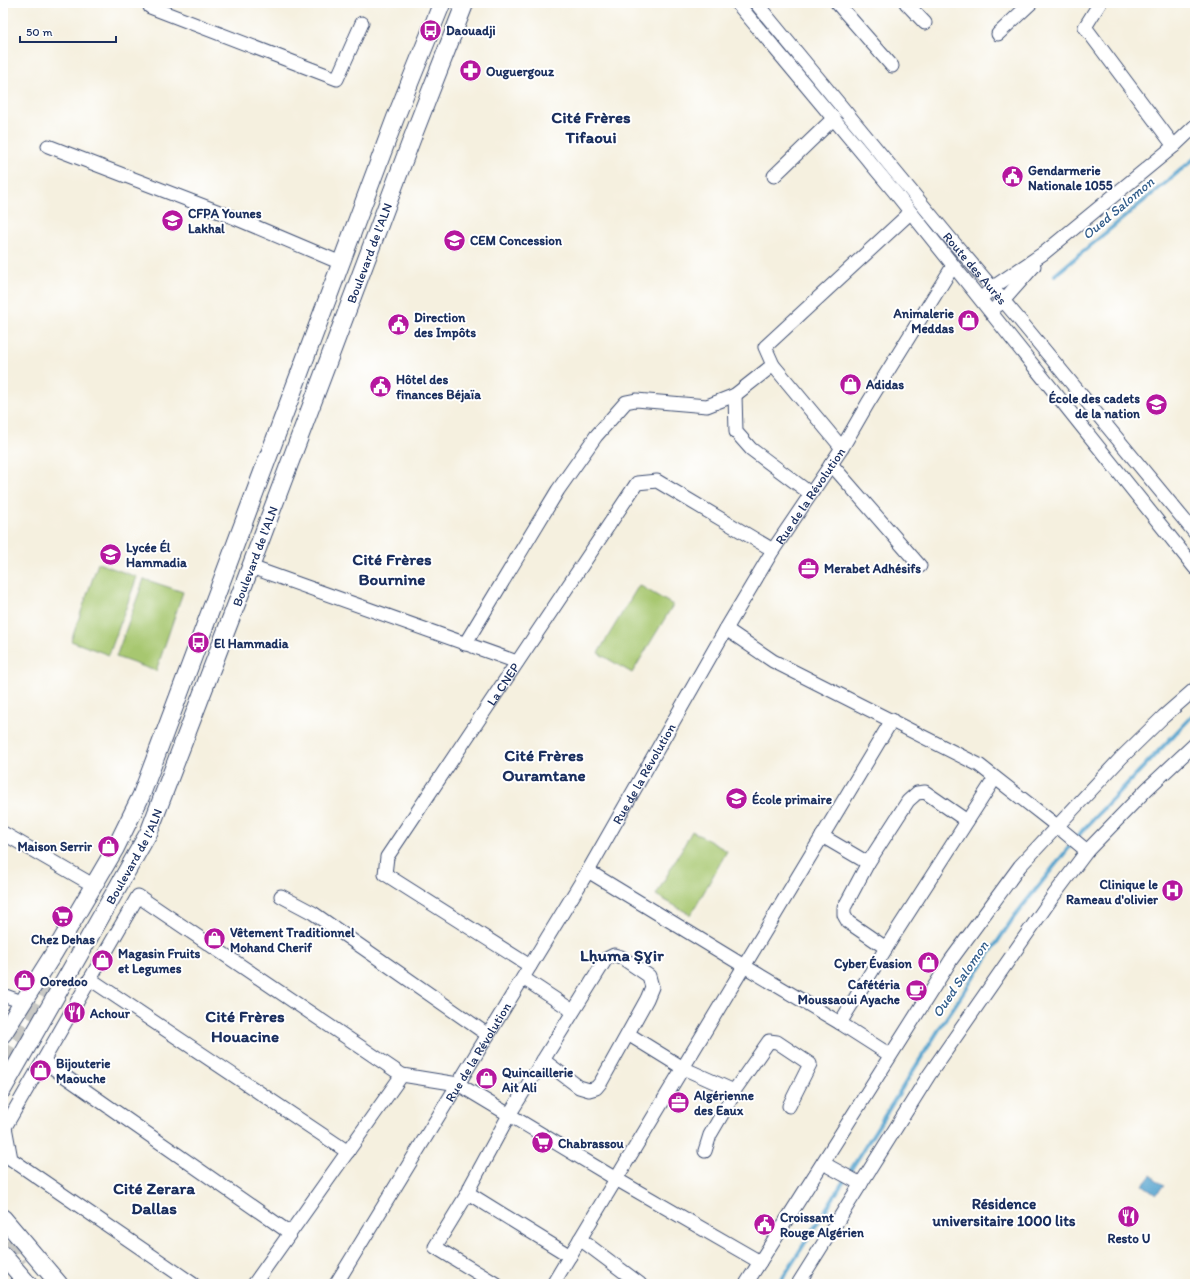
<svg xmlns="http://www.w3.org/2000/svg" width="1198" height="1287" font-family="Itim,sans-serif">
	<rect width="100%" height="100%" fill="#fff"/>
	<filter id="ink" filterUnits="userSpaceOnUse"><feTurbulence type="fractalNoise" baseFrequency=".025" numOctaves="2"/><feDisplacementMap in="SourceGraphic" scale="8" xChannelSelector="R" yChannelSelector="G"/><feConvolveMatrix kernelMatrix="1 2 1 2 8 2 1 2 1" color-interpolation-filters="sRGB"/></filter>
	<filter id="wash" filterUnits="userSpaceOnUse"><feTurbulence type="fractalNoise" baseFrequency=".012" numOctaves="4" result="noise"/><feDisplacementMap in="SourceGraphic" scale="16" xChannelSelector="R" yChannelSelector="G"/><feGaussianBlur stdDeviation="0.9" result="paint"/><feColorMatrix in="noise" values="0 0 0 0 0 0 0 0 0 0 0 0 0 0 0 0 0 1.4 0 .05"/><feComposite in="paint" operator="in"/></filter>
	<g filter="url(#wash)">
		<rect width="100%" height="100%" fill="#f5f0df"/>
		<g fill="#a7c770" stroke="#617b67">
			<polygon points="98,563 137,577 109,655 71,641"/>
			<polygon points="144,579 183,592 156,671 116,657"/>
			<polygon points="639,585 673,605 632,673 598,653"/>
			<polygon points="692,831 727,851 691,915 656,895"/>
		</g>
		<polygon fill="#54a3cd" stroke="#386996" points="1151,1175 1164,1186 1156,1194 1143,1185"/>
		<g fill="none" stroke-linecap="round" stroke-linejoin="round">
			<g stroke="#54a3cd" stroke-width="4">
				<polyline points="1055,275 1195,158"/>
				<polyline points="779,1284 943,1023 1014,917 1082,831 1195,713"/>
			</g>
		</g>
	</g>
	<g filter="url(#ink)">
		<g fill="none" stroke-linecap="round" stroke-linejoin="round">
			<g stroke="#c9c9c5" stroke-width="17" stroke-dasharray="17 8" stroke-linecap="butt">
				<polyline points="3,1061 39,993 47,970"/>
				<polyline points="3,1243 19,1266"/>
			</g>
			<defs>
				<g id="minor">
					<polyline points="149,3 150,7 337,79 362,23"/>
					<polyline points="737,3 893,190 1195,568"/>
					<path id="s1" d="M756 3 949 237 1018 318 1195 533"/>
					<polyline points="837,3 892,66"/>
					<polyline points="906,3 925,23"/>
					<polyline points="1100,3 1085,27 1174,146"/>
					<polyline points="998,34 1031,3"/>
					<polyline points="48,146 235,218 341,263"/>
					<polyline points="774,176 834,118"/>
					<polyline points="986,294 992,288 1044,253 1174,146 1195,126"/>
					<polyline points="997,306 1003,301 1034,266"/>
					<polyline points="735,395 736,432 751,449 811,494"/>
					<polyline points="842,448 773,365 765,347 910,213"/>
					<polyline points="831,464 920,566"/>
					<polyline points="251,567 517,662"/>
					<polyline points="726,629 773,661 979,765 1057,826 1087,851"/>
					<polyline points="465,644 558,490 596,436 626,402 636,400 707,406 735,395 773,365"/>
					<polyline points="3,833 93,885"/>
					<polyline points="822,836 868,863 908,801 917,793 925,792 967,821"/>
					<polyline points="868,863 844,908 844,915 848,922 886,948"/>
					<polyline points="588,871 744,966 840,1023 890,1055"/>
					<polyline points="281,896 313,913 488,1035"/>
					<path id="s2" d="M530 966 385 874 387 857 637 483 657 481 773 550"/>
					<polyline points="523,978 573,1011"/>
					<polyline points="90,979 348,1152"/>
					<polyline points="3,995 22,1002"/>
					<polyline points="840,1023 896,932 995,778"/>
					<polyline points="628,1034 683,1068 734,1091"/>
					<polyline points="43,1061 290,1233"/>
					<polyline points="705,1151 710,1135 731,1099 734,1091 769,1041 777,1042 810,1064 789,1106"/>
					<polyline points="824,1162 830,1167 861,1184"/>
					<polyline points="468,1193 570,1256"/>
					<polyline points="580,1239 640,1284"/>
					<polyline points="193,1284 11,1159 5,1127 138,896 402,1075 458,1084 616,1179 760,1262"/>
					<polyline points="254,1284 402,1075"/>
					<path id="s3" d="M336 1284 588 871 726 629 773 550 842 448 868 403 953 266"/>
					<polyline points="496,1284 435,1247 468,1193 471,1185 509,1115 606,959 614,955 621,957 649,976 652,987 647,999 601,1082 596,1088 589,1090 579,1087 543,1060"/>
					<polyline points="553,1284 892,720"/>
					<polyline points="746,1284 951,960 1020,866 1122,757 1163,717 1195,689"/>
					<polyline points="798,1284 929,1075 1054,895 1087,851 1147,789 1195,744"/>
				</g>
				<g id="major">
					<polyline points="3,1034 54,953 115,849 141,796 395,119 442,3"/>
					<path id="s4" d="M3 1089 149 832 246 579 413 136 465 3"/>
					<polyline points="3,1218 59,1284"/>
					<polyline points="3,1255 28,1284"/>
				</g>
			</defs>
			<use href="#minor" stroke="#3c4c71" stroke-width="15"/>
			<use href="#major" stroke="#3c4c71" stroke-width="19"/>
			<use href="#minor" stroke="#fff" stroke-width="13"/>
			<use href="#major" stroke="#fff" stroke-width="17"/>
		</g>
	</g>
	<defs>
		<symbol id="bus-disc" viewBox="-11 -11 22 22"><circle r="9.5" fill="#b5179e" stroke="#fff"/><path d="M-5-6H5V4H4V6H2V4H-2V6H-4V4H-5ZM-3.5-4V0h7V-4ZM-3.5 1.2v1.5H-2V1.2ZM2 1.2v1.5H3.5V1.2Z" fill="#fff"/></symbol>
		<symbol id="pharmacy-disc" viewBox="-11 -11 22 22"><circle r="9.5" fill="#b5179e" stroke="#fff"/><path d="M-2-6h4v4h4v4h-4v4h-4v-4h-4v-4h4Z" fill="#fff"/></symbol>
		<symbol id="civic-disc" viewBox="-11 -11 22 22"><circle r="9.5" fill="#b5179e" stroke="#fff"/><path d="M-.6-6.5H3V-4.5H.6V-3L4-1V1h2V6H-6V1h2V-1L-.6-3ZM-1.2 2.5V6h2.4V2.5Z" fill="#fff"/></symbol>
		<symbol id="university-disc" viewBox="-11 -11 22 22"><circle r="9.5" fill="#b5179e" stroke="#fff"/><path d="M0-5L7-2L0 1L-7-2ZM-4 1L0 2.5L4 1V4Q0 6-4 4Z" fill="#fff"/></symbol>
		<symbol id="school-disc" viewBox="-11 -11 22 22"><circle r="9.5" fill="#b5179e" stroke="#fff"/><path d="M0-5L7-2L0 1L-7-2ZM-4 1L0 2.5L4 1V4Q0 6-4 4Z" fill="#fff"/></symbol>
		<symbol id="shop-disc" viewBox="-11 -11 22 22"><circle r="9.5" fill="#b5179e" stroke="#fff"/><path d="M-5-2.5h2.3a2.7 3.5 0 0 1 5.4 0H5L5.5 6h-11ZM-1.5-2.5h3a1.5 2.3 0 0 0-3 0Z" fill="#fff"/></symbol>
		<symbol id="office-disc" viewBox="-11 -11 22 22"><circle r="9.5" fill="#b5179e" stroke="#fff"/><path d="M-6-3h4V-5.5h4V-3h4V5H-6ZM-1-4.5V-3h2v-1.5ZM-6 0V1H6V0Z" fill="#fff"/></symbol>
		<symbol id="hospital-disc" viewBox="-11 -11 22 22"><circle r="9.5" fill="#b5179e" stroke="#fff"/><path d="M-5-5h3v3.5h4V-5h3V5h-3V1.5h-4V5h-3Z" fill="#fff"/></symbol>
		<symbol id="supermarket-disc" viewBox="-11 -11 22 22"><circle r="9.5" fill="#b5179e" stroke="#fff"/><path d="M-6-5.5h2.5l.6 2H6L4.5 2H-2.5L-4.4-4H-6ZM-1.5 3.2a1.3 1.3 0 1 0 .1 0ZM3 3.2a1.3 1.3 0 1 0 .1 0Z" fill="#fff"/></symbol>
		<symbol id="cafe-disc" viewBox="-11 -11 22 22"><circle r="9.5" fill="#b5179e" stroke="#fff"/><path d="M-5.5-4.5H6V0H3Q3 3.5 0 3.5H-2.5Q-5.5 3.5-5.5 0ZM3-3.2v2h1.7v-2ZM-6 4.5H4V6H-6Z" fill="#fff"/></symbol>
		<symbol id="restaurant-disc" viewBox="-11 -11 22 22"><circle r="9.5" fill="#b5179e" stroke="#fff"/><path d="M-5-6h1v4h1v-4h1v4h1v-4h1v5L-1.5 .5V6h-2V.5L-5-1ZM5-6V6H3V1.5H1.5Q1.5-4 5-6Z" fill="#fff"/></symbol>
	</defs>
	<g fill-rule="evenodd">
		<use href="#bus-disc" x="418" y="18" width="25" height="25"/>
		<use href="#pharmacy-disc" x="458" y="58" width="25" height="25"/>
		<use href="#civic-disc" x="1000" y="164" width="25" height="25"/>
		<use href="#university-disc" x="160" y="208" width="25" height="25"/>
		<use href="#school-disc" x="442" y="228" width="25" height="25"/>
		<use href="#shop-disc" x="956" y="308" width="25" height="25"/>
		<use href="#civic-disc" x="386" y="312" width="25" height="25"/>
		<use href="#shop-disc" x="838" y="372" width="25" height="25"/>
		<use href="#civic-disc" x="368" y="374" width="25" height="25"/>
		<use href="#school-disc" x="1144" y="392" width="25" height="25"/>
		<use href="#school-disc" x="98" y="542" width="25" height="25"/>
		<use href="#office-disc" x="796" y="556" width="25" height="25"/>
		<use href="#bus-disc" x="186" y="630" width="25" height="25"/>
		<use href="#school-disc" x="724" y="786" width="25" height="25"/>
		<use href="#shop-disc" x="96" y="834" width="25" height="25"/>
		<use href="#hospital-disc" x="1160" y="878" width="25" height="25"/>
		<use href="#supermarket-disc" x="50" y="904" width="25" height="25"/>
		<use href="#shop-disc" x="202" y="926" width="25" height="25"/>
		<use href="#shop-disc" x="90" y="948" width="25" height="25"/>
		<use href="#shop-disc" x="916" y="950" width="25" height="25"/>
		<use href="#shop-disc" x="12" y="968" width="25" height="25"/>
		<use href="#cafe-disc" x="904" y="978" width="25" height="25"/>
		<use href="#restaurant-disc" x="62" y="1000" width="25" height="25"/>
		<use href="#shop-disc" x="28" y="1058" width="25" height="25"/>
		<use href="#shop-disc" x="474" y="1066" width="25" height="25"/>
		<use href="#office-disc" x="666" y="1090" width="25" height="25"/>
		<use href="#supermarket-disc" x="530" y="1130" width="25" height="25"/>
		<use href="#restaurant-disc" x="1116" y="1204" width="25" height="25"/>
		<use href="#civic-disc" x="752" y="1212" width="25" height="25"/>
	</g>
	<g text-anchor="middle" stroke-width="4" stroke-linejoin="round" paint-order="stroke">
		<g font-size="13" font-weight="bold" fill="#1b2f5e" stroke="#fff" text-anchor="start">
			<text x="446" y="35">Daouadji</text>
			<text x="486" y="76">Ouguergouz</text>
			<text x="1028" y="175">Gendarmerie<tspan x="1028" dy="15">Nationale 1055</tspan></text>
			<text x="188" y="218">CFPA Younes<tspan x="188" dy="15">Lakhal</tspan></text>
			<text x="470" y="245">CEM Concession</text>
			<text x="954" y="318" text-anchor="end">Animalerie<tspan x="954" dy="15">Meddas</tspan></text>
			<text x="414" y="322">Direction<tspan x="414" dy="15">des Impôts</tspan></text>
			<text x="396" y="384">Hôtel des<tspan x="396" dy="15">finances Béjaïa</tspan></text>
			<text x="866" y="389">Adidas</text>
			<text x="1140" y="403" text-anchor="end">École des cadets<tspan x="1140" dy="15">de la nation</tspan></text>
			<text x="126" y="552">Lycée Él<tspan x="126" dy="15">Hammadia</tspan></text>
			<text x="824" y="573">Merabet Adhésifs</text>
			<text x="214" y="648">El Hammadia</text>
			<text x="752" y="804">École primaire</text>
			<text x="92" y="851" text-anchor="end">Maison Serrir</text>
			<text x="1158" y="889" text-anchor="end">Clinique le<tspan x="1158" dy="15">Rameau d'olivier</tspan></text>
			<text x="230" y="937">Vêtement Traditionnel<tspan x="230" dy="15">Mohand Cherif</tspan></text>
			<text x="63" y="944" text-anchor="middle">Chez Dehas</text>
			<text x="118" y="958">Magasin Fruits<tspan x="118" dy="15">et Legumes</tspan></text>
			<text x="912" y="968" text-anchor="end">Cyber Évasion</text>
			<text x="40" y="986">Ooredoo</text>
			<text x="900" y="989" text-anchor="end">Cafétéria<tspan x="900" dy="15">Moussaoui Ayache</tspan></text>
			<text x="90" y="1018">Achour</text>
			<text x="56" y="1068">Bijouterie<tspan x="56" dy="15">Maouche</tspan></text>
			<text x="502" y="1077">Quincaillerie<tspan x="502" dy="15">Ait Ali</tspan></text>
			<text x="694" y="1100">Algérienne<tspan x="694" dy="15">des Eaux</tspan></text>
			<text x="558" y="1148">Chabrassou</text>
			<text x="780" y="1222">Croissant<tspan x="780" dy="15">Rouge Algérien</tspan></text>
			<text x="1129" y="1243" text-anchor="middle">Resto U</text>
		</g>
		<g font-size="13" fill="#1b2f5e" stroke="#fff">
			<text dy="5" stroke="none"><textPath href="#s4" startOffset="915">Boulevard de l'ALN</textPath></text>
			<text dy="5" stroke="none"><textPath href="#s1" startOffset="344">Route des Aurès</textPath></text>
			<text dy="5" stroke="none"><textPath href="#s3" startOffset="920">Rue de la Révolution</textPath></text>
			<text dy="5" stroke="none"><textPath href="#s4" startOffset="591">Boulevard de l'ALN</textPath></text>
			<text dy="5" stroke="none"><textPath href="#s2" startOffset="397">La CNEP</textPath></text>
			<text dy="5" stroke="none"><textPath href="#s3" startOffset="596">Rue de la Révolution</textPath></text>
			<text dy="5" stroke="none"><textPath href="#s4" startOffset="267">Boulevard de l'ALN</textPath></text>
			<text dy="5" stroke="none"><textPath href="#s3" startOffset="272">Rue de la Révolution</textPath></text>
		</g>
		<g font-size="14" font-style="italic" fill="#325d8a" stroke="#fff">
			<text transform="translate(1118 208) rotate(-40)" y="5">Oued Salomon</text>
			<text transform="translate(960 979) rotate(-56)" y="5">Oued Salomon</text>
		</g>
		<g font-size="15" font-weight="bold" fill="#1b2f5e" stroke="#fff">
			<text x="1004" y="1209">Résidence<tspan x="1004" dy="17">universitaire 1000 lits</tspan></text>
		</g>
		<g font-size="17" font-weight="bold" fill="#1b2f5e" stroke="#fff">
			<text x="591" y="123">Cité Frères<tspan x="591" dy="20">Tifaoui</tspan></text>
			<text x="392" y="565">Cité Frères<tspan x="392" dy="20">Bournine</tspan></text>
			<text x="544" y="761">Cité Frères<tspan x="544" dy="20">Ouramtane</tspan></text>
			<text x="622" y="961">Lḥuma Ṣɣir</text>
			<text x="245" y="1022">Cité Frères<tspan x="245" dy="20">Houacine</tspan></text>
			<text x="154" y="1194">Cité Zerara<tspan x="154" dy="20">Dallas</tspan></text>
		</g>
	</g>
	<rect width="1198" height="1287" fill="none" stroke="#fff" stroke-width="16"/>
	<path d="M20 36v6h96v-6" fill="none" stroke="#1b2f5e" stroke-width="2"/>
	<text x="26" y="36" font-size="12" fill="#1b2f5e" stroke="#ffffff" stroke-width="3" paint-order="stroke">50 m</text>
</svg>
